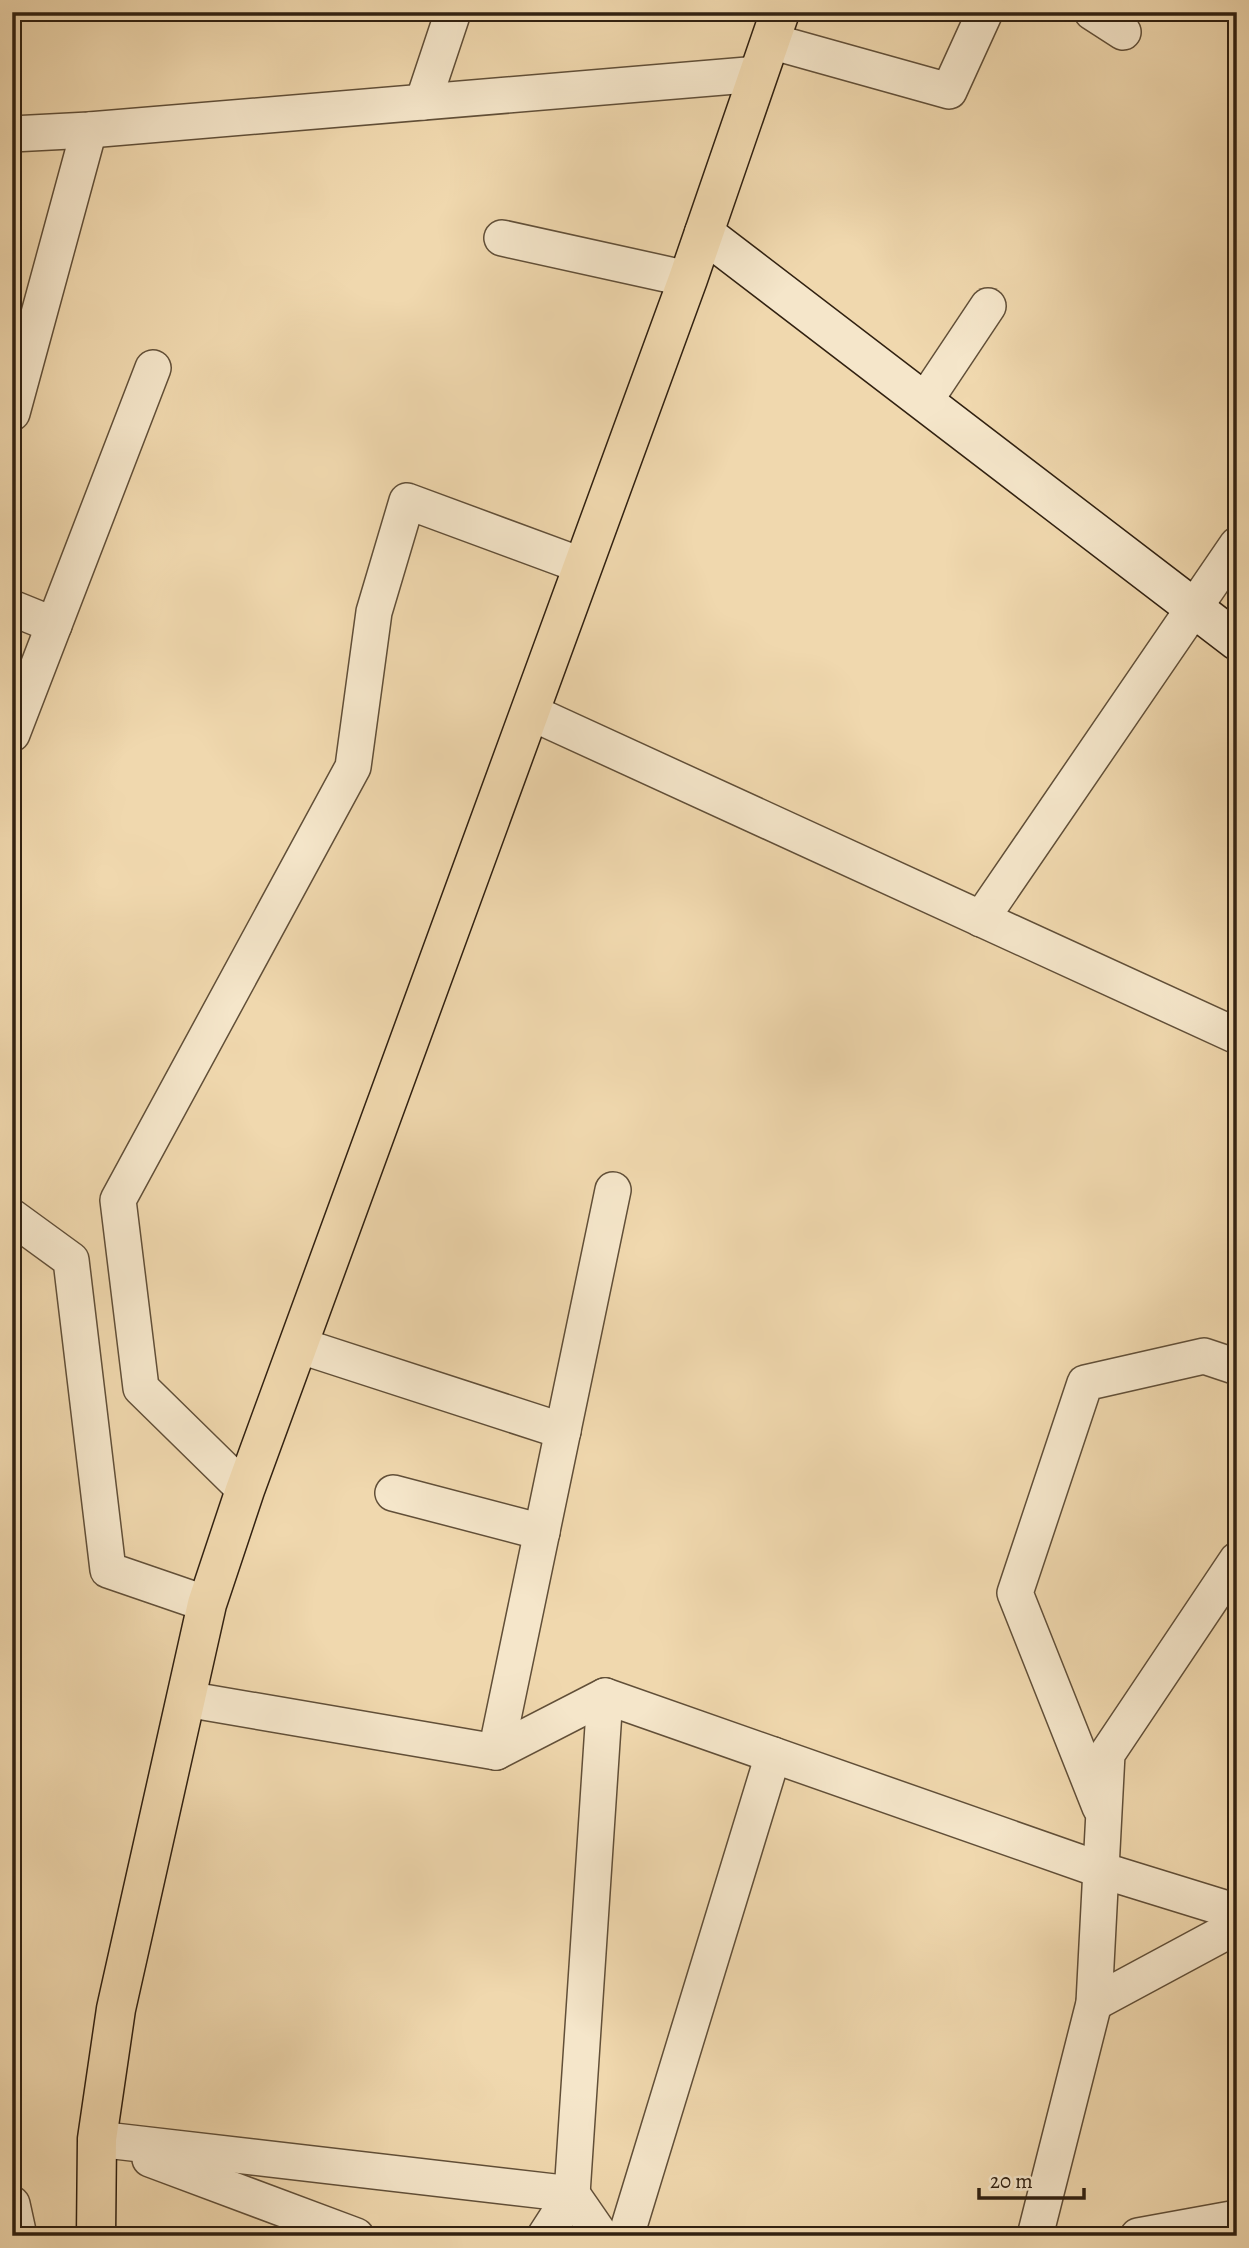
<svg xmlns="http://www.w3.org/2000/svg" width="1249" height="2248" font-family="Alegreya,serif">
	<rect width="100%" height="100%" fill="#f0d8ae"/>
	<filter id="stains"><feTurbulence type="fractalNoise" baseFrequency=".00286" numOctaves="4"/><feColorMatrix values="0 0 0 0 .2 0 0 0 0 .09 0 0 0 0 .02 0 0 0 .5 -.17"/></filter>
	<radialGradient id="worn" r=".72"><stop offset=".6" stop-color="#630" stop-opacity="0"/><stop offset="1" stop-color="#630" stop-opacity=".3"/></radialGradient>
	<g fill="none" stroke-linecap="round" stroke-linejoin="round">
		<defs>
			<g id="street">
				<polyline points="1092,12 1123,32"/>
				<polyline points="770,41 949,91 985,12"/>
				<polyline points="423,102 453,12"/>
				<polyline points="12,134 89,130 759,74"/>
				<polyline points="502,238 688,279"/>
				<polyline points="924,402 988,306"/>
				<polyline points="12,413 89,130"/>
				<polyline points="12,608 54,625"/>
				<polyline points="530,712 1237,1036"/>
				<polyline points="12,734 153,368"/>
				<polyline points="981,919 1237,545"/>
				<polyline points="12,1217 71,1260 108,1570 207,1604"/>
				<polyline points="298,1345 563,1431"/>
				<polyline points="245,1490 141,1388 118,1200 353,767 374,612 407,501 583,566"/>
				<polyline points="393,1493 542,1532"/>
				<polyline points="186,1699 496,1752 605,1696 1101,1870 1237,1912"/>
				<polyline points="496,1752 613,1190"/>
				<polyline points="1100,1807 1015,1593 1085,1383 1204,1356 1237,1367"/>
				<polyline points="1094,2003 1237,1926"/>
				<polyline points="97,2139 572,2194 601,2236"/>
				<polyline points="150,2159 356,2236"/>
				<polyline points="12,2204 19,2236"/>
				<polyline points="545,2236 572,2194 605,1696"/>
				<polyline points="626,2236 773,1755"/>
				<polyline points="1035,2236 1094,2003 1107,1754 1237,1560"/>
				<polyline points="1138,2236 1237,2218"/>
			</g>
			<polyline id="secondary" points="704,233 1237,641"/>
			<polyline id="primary" points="96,2236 97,2139 116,2009 207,1604 245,1490 688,279 780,12"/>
		</defs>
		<use href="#street" stroke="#614f38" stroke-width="38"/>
		<use href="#secondary" stroke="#312111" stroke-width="41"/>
		<use href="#primary" stroke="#312111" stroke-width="41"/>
		<use href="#street" stroke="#f5e6ca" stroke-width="35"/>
		<use href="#secondary" stroke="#f5e6ca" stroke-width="38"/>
		<use href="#primary" stroke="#f0d8ae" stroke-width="38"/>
	</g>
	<rect width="1249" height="2248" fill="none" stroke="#f0d8ae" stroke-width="42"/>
	<rect x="14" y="14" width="1221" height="2220" fill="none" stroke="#312111" stroke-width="3.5"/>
	<rect x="21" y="21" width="1207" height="2206" fill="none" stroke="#312111" stroke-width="2"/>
	<path d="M979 2188v10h105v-10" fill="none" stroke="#312111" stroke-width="3.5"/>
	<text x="990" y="2188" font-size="21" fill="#312111" stroke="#f5e6ca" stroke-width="5" paint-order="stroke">20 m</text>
	<rect width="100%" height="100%" filter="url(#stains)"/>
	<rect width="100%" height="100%" fill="url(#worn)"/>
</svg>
